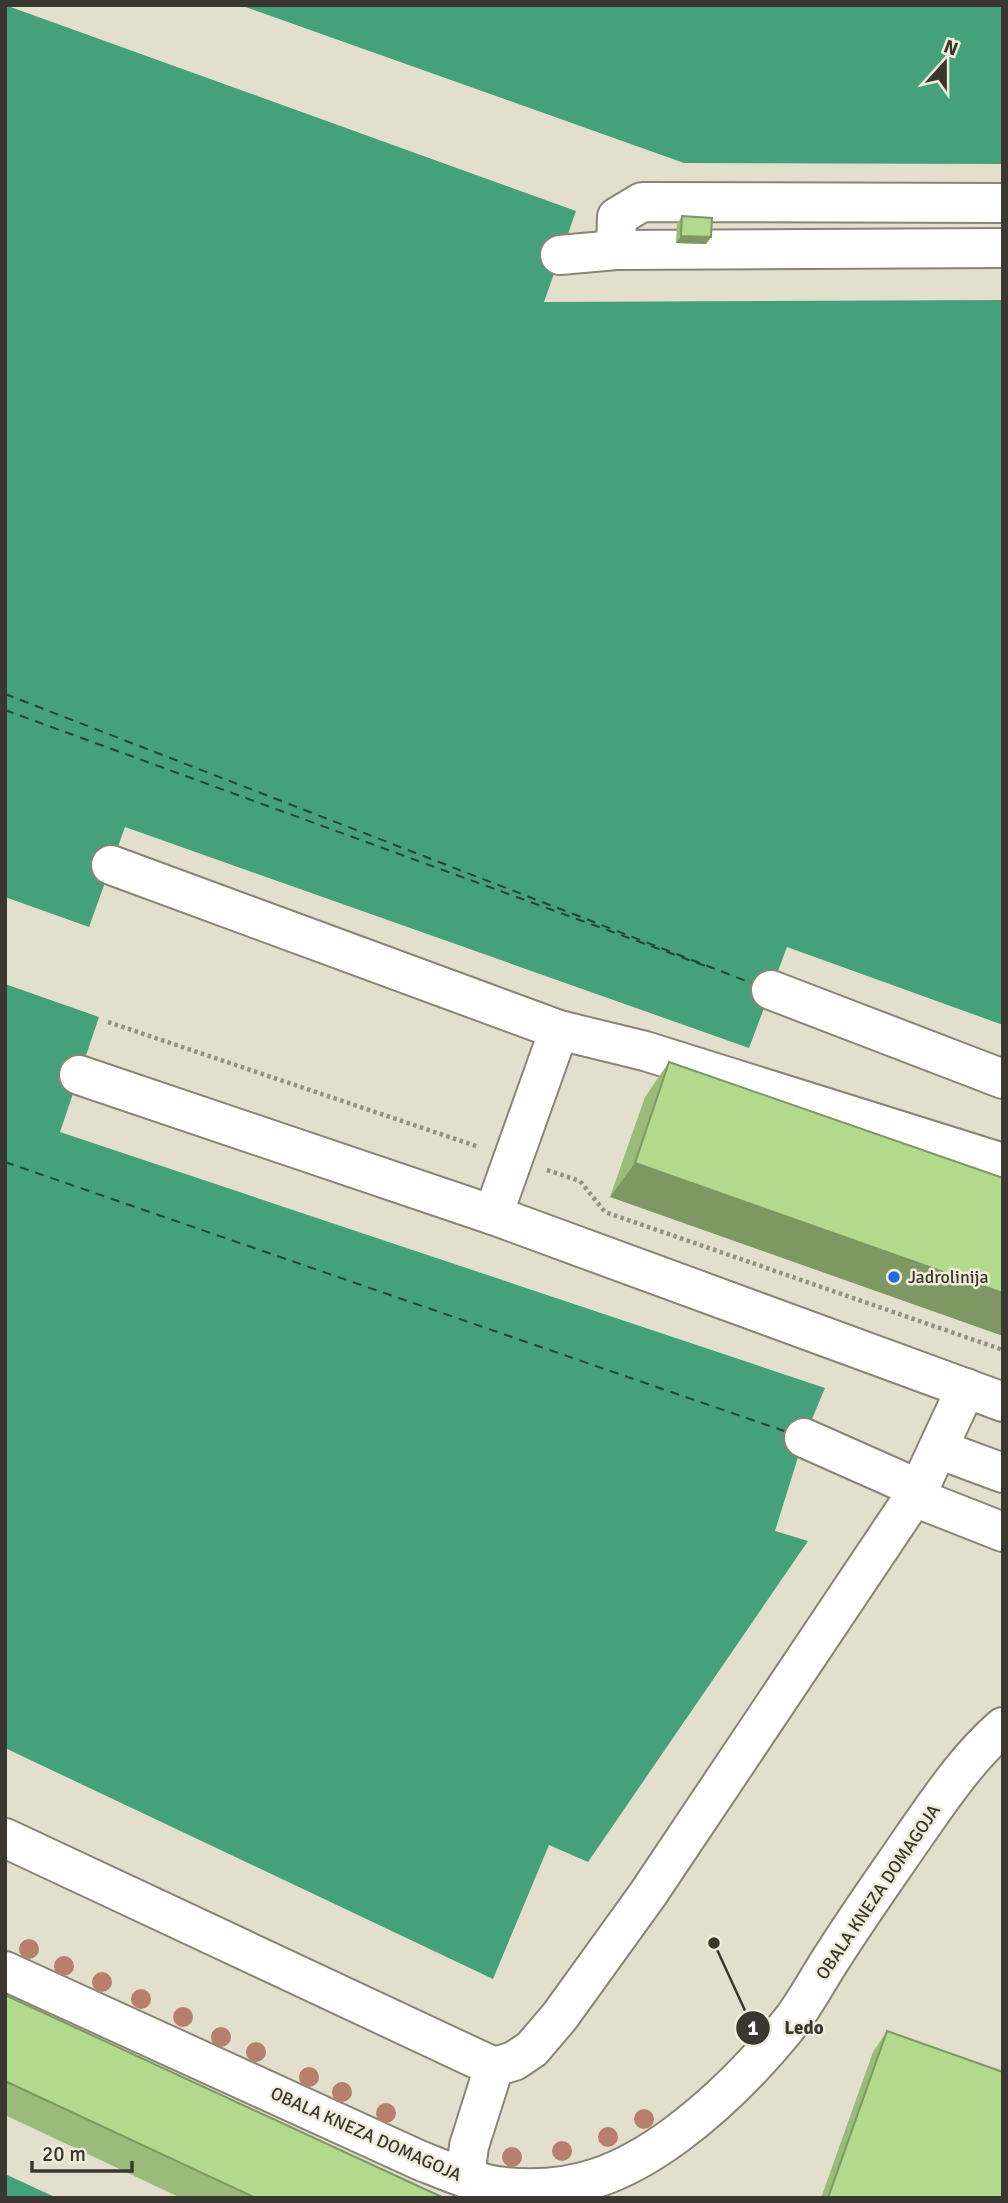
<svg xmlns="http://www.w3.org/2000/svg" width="1008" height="2203" font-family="Signika,sans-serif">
	<rect width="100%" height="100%" fill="#e3dfcd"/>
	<g fill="#44a179">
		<polygon points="5,5 576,211 544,302 1003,300 1003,1025 787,947 749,1048 125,827 89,927 5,897"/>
		<polygon points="240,5 1003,5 1003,164 684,163"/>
		<polygon points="5,984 99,1017 60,1132 825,1388 804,1438 775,1531 808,1541 588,1862 549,1845 493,1979 5,1748"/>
		<polygon points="5,2174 57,2198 5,2198"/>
	</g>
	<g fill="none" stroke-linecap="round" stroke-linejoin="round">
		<g stroke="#204836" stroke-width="2" stroke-dasharray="9 7" stroke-linecap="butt">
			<polyline points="5,694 754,984"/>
			<polyline points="5,710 711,968"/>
			<polyline points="5,1162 787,1432"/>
		</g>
		<defs>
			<g id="minor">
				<polyline points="1003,203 642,202 617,217 616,250 1003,248"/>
				<polyline points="560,255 616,250"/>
				<polyline points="111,865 559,1030 493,1215"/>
				<polyline points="771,990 1003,1079"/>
				<polyline points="559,1030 645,1051 1003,1163"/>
				<polyline points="79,1075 493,1215 1003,1402"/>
				<polyline points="804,1438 919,1489"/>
				<polyline points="938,1449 1003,1473"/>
				<polyline points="914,1497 1003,1532"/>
				<polyline points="5,1838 494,2067 469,2146 465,2178"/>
				<path d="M5 1971 419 2160C447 2171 475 2184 505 2187 573 2194 623 2174 677 2134 721 2101 759 2062 793 2019 808 1999 819 1977 833 1956 857 1918 884 1880 910 1842 938 1802 966 1759 1003 1727"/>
				<polyline points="494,2067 514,2061 532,2049 560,2016 648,1894 919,1489 966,1388"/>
			</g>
		</defs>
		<use href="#minor" stroke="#888574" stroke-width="42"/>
		<g stroke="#939084" stroke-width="4.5" stroke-dasharray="3.5 3.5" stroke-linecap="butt">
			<polyline points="108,1022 479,1147"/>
			<polyline points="547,1170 580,1181 605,1212 1003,1350"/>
		</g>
		<use href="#minor" stroke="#fff" stroke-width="38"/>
	</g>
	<g fill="#b87f6d">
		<circle cx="29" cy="1949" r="10"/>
		<circle cx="64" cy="1966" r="10"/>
		<circle cx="102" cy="1982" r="10"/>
		<circle cx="141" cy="1999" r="10"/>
		<circle cx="183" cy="2017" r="10"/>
		<circle cx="221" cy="2037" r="10"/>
		<circle cx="256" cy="2052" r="10"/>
		<circle cx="309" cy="2077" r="10"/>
		<circle cx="342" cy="2092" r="10"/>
		<circle cx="386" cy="2113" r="10"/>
		<circle cx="644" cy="2119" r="10"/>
		<circle cx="608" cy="2137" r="10"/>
		<circle cx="562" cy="2151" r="10"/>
		<circle cx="512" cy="2157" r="10"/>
	</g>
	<g fill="#9abb79">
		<polygon points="682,216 711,237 706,244 676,243 677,224"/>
		<polygon points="669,1062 1003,1178 610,1197 645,1097"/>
		<polygon points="5,1995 444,2198 181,2198 5,2115"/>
		<polygon points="887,2031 1003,2198 821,2198 873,2052"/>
	</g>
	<g fill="#7d9863">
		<polygon points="681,236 711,237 706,244 676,243"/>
		<polygon points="635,1163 1003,1293 1003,1336 610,1197"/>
	</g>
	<g fill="#b3d98d" stroke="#7d9863" stroke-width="2">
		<polygon points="682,216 712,218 711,237 681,236"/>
		<polygon points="669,1062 1003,1178 1003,1293 635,1163"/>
		<polygon points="5,1995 444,2198 256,2198 5,2081"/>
		<polygon points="887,2031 1003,2072 1003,2198 828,2198"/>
	</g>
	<circle fill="#266bd7" stroke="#f0ecda" stroke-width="2.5" cx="894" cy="1277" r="7"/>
	<g text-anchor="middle" stroke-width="5" stroke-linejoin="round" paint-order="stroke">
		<g font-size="18" fill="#393730" stroke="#f0ecda" text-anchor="start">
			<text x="908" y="1283">Jadrolinija</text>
		</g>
		<g font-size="18" fill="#393730" stroke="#f0ecda">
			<text transform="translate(878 1892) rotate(-56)" y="6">OBALA KNEZA DOMAGOJA</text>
			<text transform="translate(366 2134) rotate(24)" y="6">OBALA KNEZA DOMAGOJA</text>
		</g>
	</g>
	<path fill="none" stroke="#393730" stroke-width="2.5" d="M714 1943L753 2028"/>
	<g fill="#393730" stroke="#f0ecda" stroke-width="2.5">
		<circle cx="714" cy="1943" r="7"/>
		<circle cx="753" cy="2028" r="18"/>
	</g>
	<g font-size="21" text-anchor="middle" font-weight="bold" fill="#fff">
		<text x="753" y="2035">1</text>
	</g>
	<g font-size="19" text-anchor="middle" font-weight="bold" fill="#393730" stroke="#f0ecda" stroke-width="5" stroke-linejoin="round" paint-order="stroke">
		<text x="804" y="2034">Ledo</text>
	</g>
	<rect width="1008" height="2203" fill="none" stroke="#393730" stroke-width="14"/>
	<g transform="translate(945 63) rotate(21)" stroke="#f0ecda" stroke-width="5" paint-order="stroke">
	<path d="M0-5L12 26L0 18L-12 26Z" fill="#393730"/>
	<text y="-10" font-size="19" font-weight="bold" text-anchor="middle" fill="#393730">N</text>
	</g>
	<path d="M32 2161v10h100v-10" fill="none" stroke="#393730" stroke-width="3.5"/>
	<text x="42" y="2161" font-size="21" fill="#393730" stroke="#f0ecda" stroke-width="5" paint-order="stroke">20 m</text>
</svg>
